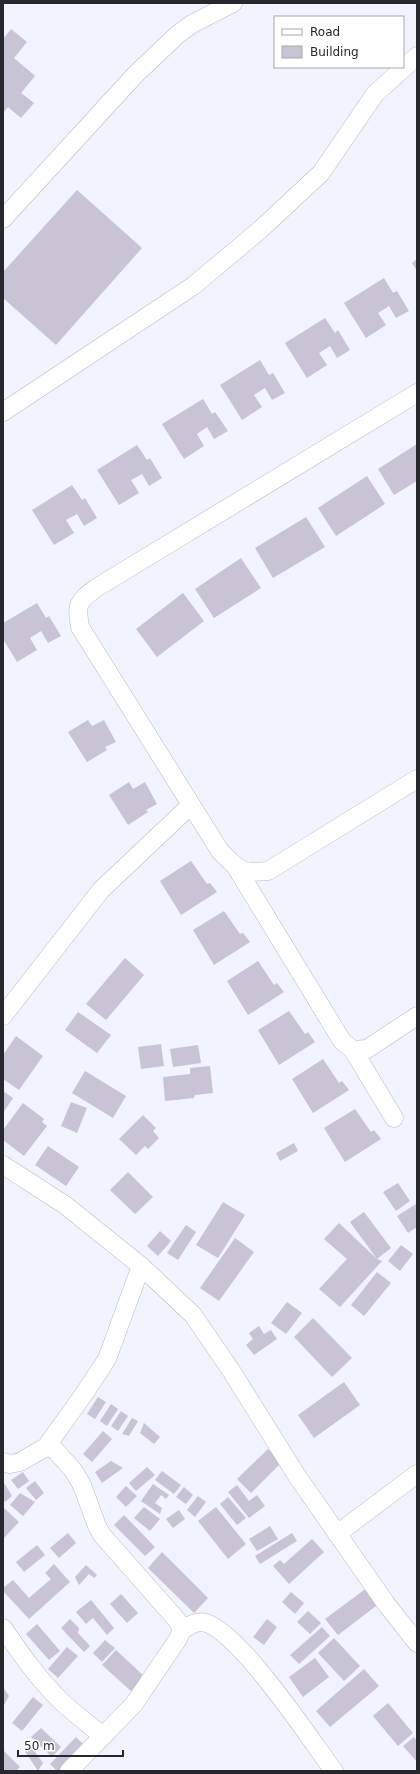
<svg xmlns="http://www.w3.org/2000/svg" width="420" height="1774" font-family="'DejaVu Sans',sans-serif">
	<rect width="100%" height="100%" fill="#f1f3fe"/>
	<g fill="#c8c3d5">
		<polygon points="11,29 27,42 14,58 35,76 21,93 34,103 21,118 8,107 3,113 3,39"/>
		<polygon points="77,190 142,248 56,345 3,298 3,272"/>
		<polygon points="417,259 417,271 412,263"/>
		<polygon points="384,278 393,293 397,291 409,311 396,318 389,306 378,313 386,325 366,338 344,303"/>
		<polygon points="325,318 335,333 338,330 350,350 337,358 330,346 319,353 327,365 307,378 285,343"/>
		<polygon points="260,360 269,375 273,373 285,393 272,400 265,388 254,395 262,407 242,420 220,385"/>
		<polygon points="203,399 212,414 215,412 228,431 214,439 207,427 197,434 204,446 184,459 162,424"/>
		<polygon points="417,444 417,481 394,495 378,469"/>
		<polygon points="137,445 147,460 150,458 162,478 149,486 142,474 131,480 139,493 119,505 97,470"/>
		<polygon points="367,476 385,504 336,536 318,508"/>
		<polygon points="72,485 82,500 85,498 97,518 84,526 77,514 66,520 74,533 54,545 32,510"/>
		<polygon points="306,517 325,547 273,578 255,548"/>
		<polygon points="241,558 261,588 214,618 195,589"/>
		<polygon points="183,593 204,621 157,657 136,629"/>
		<polygon points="37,603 46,618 49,616 61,636 48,643 41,631 30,638 37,650 17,662 3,639 3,623"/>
		<polygon points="88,720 92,726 104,720 116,742 105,747 107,750 87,762 68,732"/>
		<polygon points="129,782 133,789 145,782 157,804 146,810 148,812 128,825 109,795"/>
		<polygon points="191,861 207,884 210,883 217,892 181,915 160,881"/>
		<polygon points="224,911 240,934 243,933 250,942 214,965 193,930"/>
		<polygon points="125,958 144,975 106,1020 86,1004"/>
		<polygon points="258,961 274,985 277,983 284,992 248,1015 227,981"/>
		<polygon points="289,1011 305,1034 308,1032 315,1042 279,1065 258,1030"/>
		<polygon points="78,1012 111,1035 97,1053 65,1030"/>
		<polygon points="16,1036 43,1056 19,1090 3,1079 3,1055"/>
		<polygon points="161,1044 164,1066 141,1069 138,1047"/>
		<polygon points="198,1045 201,1063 173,1067 170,1049"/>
		<polygon points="323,1059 339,1083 342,1081 349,1090 313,1113 292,1079"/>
		<polygon points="210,1066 213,1093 195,1095 194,1098 165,1101 163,1077 190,1074 190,1068"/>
		<polygon points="85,1071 126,1096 113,1118 72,1093"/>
		<polygon points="3,1091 13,1098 3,1113"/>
		<polygon points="71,1102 87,1108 77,1133 61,1126"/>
		<polygon points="23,1103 44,1119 42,1122 47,1126 24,1156 3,1140 3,1130"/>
		<polygon points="355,1109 371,1132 374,1130 381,1139 345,1162 324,1128"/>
		<polygon points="143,1115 156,1128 153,1131 159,1138 148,1149 145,1146 136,1155 119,1139"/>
		<polygon points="294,1143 298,1151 280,1161 276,1153"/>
		<polygon points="48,1146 79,1167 66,1186 35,1165"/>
		<polygon points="128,1172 153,1197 135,1214 110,1190"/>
		<polygon points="398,1183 410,1201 396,1211 383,1192"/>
		<polygon points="223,1202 245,1215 218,1258 196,1245"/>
		<polygon points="416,1204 417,1227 408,1233 397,1216"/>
		<polygon points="364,1212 391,1248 377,1259 382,1261 340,1307 319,1289 347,1259 324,1239 339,1223 377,1259 350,1222"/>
		<polygon points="186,1225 196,1232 178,1260 167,1253"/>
		<polygon points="160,1231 171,1241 158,1256 147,1246"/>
		<polygon points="235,1238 254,1252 219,1301 200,1288"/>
		<polygon points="401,1245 413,1254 400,1271 388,1261"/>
		<polygon points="377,1272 391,1283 364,1316 351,1305"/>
		<polygon points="287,1302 302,1313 286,1334 271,1323"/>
		<polygon points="313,1318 352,1358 332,1377 294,1337"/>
		<polygon points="259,1326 264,1334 271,1330 277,1339 254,1355 246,1345 253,1339 249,1333"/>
		<polygon points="344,1382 360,1405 314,1438 298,1415"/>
		<polygon points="98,1397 106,1402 95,1419 87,1414"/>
		<polygon points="111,1404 118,1409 107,1426 100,1421"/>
		<polygon points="121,1411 128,1416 118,1431 111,1426"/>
		<polygon points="132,1418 138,1421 129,1436 122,1434"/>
		<polygon points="144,1423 160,1437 154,1444 140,1433"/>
		<polygon points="103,1431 112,1439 92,1462 83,1454"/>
		<polygon points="268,1449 281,1463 251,1493 237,1479"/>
		<polygon points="111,1461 123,1468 102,1483 95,1472"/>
		<polygon points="147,1467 155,1475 136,1491 129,1483"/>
		<polygon points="162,1471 181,1485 174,1494 155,1480"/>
		<polygon points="23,1472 29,1481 18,1489 11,1480"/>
		<polygon points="3,1481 12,1496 5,1502 3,1498"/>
		<polygon points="35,1481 44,1493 36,1500 26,1488"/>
		<polygon points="153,1484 169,1495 166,1499 161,1495 155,1503 162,1508 160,1514 141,1501"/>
		<polygon points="237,1485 249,1501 257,1495 265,1506 249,1518 228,1492"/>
		<polygon points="126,1486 137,1496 126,1507 116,1497"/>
		<polygon points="184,1487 193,1495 186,1504 176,1497"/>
		<polygon points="20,1493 35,1502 23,1516 10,1505"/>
		<polygon points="198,1496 206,1502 195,1517 187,1510"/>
		<polygon points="228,1497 246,1518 237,1525 220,1504"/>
		<polygon points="3,1507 19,1522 3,1539"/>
		<polygon points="144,1507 160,1519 150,1531 134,1518"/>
		<polygon points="216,1507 246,1544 228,1559 198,1521"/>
		<polygon points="179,1510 185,1519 173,1528 166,1519"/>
		<polygon points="124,1515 155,1547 145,1556 114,1525"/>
		<polygon points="270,1526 278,1539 257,1551 249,1539"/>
		<polygon points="68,1533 76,1543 59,1558 50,1548"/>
		<polygon points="292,1533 297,1541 260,1564 255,1556"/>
		<polygon points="312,1539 324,1552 289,1584 273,1566 280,1560 284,1564"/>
		<polygon points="37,1545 45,1555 24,1572 16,1562"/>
		<polygon points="162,1552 208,1598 194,1613 148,1568"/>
		<polygon points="54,1564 70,1582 29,1619 3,1591 3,1588 13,1580 29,1598 51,1579 45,1573"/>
		<polygon points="86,1565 97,1575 94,1578 89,1574 79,1585 75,1577"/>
		<polygon points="368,1587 380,1603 338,1635 325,1619"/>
		<polygon points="291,1592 304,1603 295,1614 282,1602"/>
		<polygon points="121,1594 138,1613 127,1623 110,1604"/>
		<polygon points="91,1600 114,1628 107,1635 93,1618 86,1624 76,1612"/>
		<polygon points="308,1611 321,1623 310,1634 297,1622"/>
		<polygon points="70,1619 79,1628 78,1633 90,1646 84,1652 61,1628"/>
		<polygon points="267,1619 277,1627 264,1645 253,1637"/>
		<polygon points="37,1624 60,1651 49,1660 26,1634"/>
		<polygon points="322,1627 330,1636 299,1664 290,1655"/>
		<polygon points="334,1638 360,1666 344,1681 318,1653"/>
		<polygon points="105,1640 115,1648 102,1662 93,1653"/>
		<polygon points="67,1647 78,1656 58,1678 48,1669"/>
		<polygon points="116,1650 145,1677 132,1692 102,1665"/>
		<polygon points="315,1658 329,1677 303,1697 289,1677"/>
		<polygon points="364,1669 379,1686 330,1727 316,1711"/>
		<polygon points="3,1687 9,1696 4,1705 3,1704"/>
		<polygon points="33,1697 43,1705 22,1731 12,1723"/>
		<polygon points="388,1703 413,1733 398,1746 373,1716"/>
		<polygon points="41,1728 61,1747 52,1757 31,1737"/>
		<polygon points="76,1737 85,1746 62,1771 57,1771 50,1764"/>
		<polygon points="414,1737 417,1741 417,1762 403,1746"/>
		<polygon points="30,1745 43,1763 38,1771 24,1750"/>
		<polygon points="3,1750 20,1767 16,1771 3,1771"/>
	</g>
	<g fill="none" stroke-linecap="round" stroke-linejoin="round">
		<defs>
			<g id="minor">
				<polyline points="3,219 135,75 177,35 192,24 233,3"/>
				<path d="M417 393 96 588C78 602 76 603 80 627L220 851C239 870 240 874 268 871L417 779"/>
				<polyline points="3,412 193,286 261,229 321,173 375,94 417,56"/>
				<polyline points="236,867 342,1041 353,1050 394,1118"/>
				<polyline points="3,1016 101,890 191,805"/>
				<polyline points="353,1050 367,1049 417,1016"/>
				<polyline points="3,1165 65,1205 141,1266 193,1315 232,1372 297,1476 387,1605 417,1643"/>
				<path d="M46 1447 54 1449 73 1470 82 1485 97 1526 102 1535 176 1619C182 1627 182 1631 178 1639L134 1704 69 1771"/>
				<polyline points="3,1462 10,1464 20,1462 46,1447 84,1394 107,1359 141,1266"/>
				<polyline points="337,1534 417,1474"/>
				<path d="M3 1628C21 1654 39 1680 62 1702 75 1714 89 1725 103 1736"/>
				<path d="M181 1631C189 1626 196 1620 206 1623 241 1634 310 1739 334 1771"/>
			</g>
		</defs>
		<use href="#minor" stroke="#b6bacb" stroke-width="19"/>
		<use href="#minor" stroke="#fff" stroke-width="18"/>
	</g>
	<rect width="420" height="1774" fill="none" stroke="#26282e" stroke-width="8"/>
	<rect x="274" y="16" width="130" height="52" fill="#ffffff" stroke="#a8a9ab"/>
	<rect x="282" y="29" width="20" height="6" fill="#ffffff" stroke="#a8a9ab"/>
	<text x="310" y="36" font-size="12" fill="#26282e">Road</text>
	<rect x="282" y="46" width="20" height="12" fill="#c8c3d5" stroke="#a8a9ab"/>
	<text x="310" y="56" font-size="12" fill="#26282e">Building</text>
	<path d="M18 1750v6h105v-6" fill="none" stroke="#26282e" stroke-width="2"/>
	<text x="24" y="1750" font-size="12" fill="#26282e" stroke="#ffffff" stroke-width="3" paint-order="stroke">50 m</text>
</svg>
